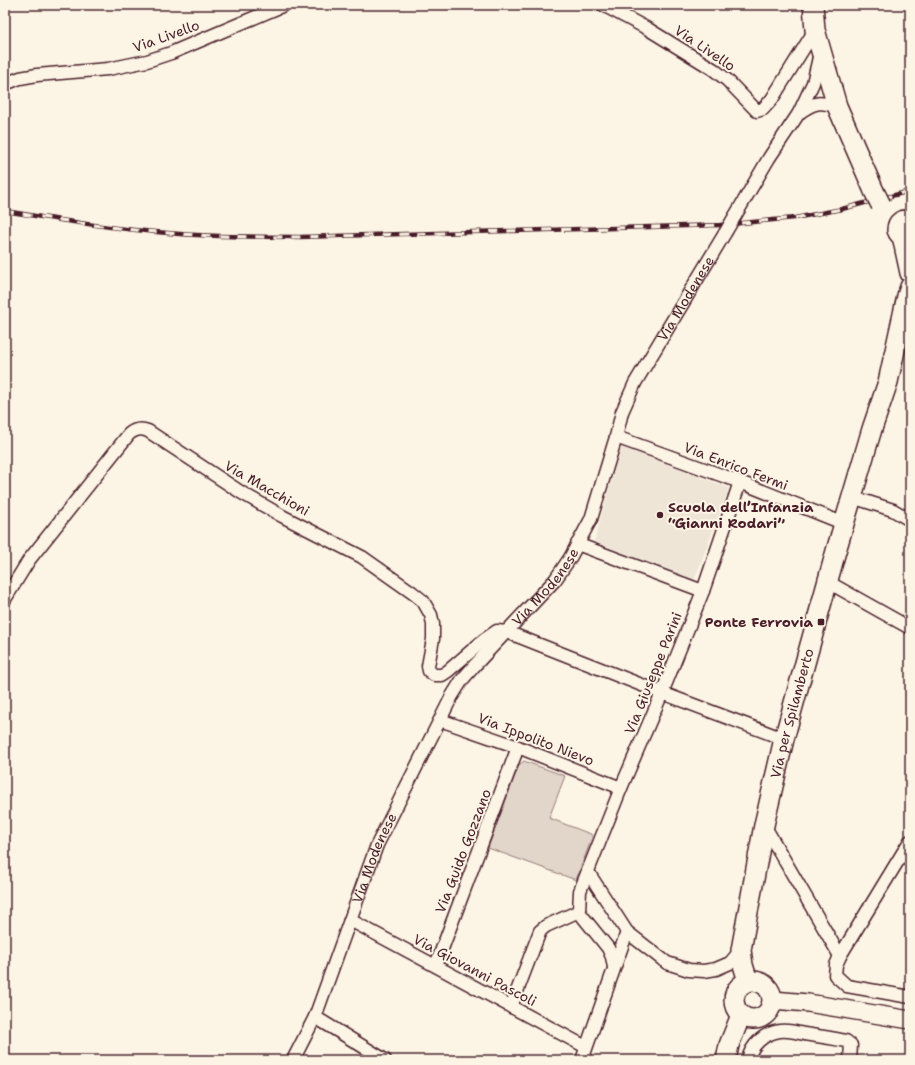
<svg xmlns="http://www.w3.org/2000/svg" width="915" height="1065" font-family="'Shantell Sans',sans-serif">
	<rect width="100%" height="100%" fill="#fcf5e5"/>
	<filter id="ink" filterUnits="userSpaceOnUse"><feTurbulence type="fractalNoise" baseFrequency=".025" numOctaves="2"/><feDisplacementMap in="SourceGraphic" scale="8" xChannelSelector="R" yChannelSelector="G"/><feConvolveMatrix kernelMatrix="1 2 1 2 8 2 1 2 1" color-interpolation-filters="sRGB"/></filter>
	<g filter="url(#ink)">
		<polygon fill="#eee5d7" points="621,446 729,488 694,581 594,542"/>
		<polygon fill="#e2d5ca" stroke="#967a7a" points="524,761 565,776 549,818 593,835 576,880 488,848 519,765"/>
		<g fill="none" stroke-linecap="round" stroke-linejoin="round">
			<defs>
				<g id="minor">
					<polyline points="603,5 648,29 713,69 727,80 757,111 763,109 772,99 815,30"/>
					<polyline points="5,84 20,78 37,75 108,69 147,61 171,53 284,5"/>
					<path d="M799 113C815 101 820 102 837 106"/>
					<polyline points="735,216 769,158 799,113 813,83 820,53"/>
					<polyline points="616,437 740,482 845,524"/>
					<polyline points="852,497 893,510 910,520"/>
					<polyline points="577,544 703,591"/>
					<polyline points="828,582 910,628"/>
					<path d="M5 599 29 560 129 434C135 429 140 428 148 431L242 493 282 516 362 557 413 593 423 601 431 615 433 624V639L428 666 429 671 434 675H442L448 671 484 640 497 631 507 632 662 693 784 739"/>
					<polyline points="440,720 518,747 621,788"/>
					<polyline points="764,825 840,956"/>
					<polyline points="910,841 840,956 836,965 835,975 847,986 910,997"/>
					<polyline points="588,872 627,932 667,963 689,970 704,971 716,969 730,963 741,950"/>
					<polyline points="350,920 586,1047"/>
					<polyline points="436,965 518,747"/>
					<polyline points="614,967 612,957 608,948 583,917 579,911 580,891 621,788 662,693 703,591 740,482"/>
					<polyline points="511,1007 540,931 546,926 579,911"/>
					<polyline points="315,1017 385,1060"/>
					<path id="s1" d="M293 1060 315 1017 377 845 452 696 462 680 475 665 555 580 570 558 591 519 616 437 622 412 635 383 725 233"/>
					<polyline points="582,1060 627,932"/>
					<path d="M748 1060C751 1045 764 1033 780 1031 788 1030 796 1032 804 1034 818 1036 832 1038 846 1041L851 1045 850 1060"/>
				</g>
				<polyline id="secondary" points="773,1000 808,1003 910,1020"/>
				<g id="primary">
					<polyline points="813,5 815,30 837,106 874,191"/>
					<path d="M910 221C903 218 897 222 897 230 899 236 904 238 910 235"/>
					<polyline points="902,236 910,273"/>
					<circle cx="753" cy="1000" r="19"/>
					<path id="s2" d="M748 981 743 965 741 950 764 825 784 739 836 551 872 429 888 382 907 296 910 287"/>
					<polyline points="726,1060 729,1045 741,1015"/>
				</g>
			</defs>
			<use href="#minor" stroke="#4a1f2b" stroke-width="15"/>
			<use href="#secondary" stroke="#4a1f2b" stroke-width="20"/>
			<use href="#primary" stroke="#4a1f2b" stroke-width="22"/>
			<use href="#minor" stroke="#fcf5e5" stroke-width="12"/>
			<use href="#secondary" stroke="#fcf5e5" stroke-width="17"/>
			<use href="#primary" stroke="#fcf5e5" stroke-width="19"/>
			<defs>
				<path id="rail" d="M5 211C59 220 114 229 168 233 212 237 256 237 300 237L720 225 795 218 842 209 910 191"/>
			</defs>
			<use href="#rail" stroke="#4a1f2b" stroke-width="4.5"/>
			<use href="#rail" stroke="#fcf5e5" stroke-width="3" stroke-dasharray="9" stroke-linecap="butt"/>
			<defs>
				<polyline id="minor-bridge" points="725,233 735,216"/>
				<polyline id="primary-bridge" points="874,191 881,205"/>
			</defs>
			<use href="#minor-bridge" stroke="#4a1f2b" stroke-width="15" stroke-linecap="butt"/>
			<use href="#primary-bridge" stroke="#4a1f2b" stroke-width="22" stroke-linecap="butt"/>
			<use href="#minor-bridge" stroke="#fcf5e5" stroke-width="12"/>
			<use href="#primary-bridge" stroke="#fcf5e5" stroke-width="19"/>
		</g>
	</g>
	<g fill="#4a1f2b" stroke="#fcf5e5" stroke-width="1.5">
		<circle cx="660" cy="515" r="4"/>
		<rect x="817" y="618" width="8" height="8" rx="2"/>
	</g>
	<g text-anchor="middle" stroke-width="4" stroke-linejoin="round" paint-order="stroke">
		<g font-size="14" fill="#4a1f2b" stroke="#fcf5e5">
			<text transform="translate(166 36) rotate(-20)" y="5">Via Livello</text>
			<text transform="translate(705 48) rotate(34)" y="5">Via Livello</text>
			<text dy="5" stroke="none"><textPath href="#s1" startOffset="866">Via Modenese</textPath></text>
			<text transform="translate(736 466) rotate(21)" y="5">Via Enrico Fermi</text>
			<text transform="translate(267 488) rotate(30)" y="5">Via Macchioni</text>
			<text dy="5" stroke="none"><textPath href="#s1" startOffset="542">Via Modenese</textPath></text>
			<text transform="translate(653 673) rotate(-68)" y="5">Via Giuseppe Parini</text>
			<text dy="5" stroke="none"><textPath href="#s2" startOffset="274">Via per Spilamberto</textPath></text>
			<text transform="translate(536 739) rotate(21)" y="5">Via Ippolito Nievo</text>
			<text transform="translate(463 851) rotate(-69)" y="5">Via Guido Gozzano</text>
			<text dy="5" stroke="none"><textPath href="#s1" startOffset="218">Via Modenese</textPath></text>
			<text transform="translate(475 970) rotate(28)" y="5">Via Giovanni Pascoli</text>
		</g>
		<g font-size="14" font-weight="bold" fill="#4a1f2b" stroke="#fcf5e5" text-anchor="start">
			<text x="668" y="512">Scuola dell’Infanzia<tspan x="668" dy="16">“Gianni Rodari”</tspan></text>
			<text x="813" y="627" text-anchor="end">Ponte Ferrovia</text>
		</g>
	</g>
	<rect width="915" height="1065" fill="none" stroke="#fcf5e5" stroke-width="20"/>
	<rect x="10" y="10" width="895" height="1045" fill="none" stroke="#4a1f2b" stroke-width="1.5" filter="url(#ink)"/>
</svg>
